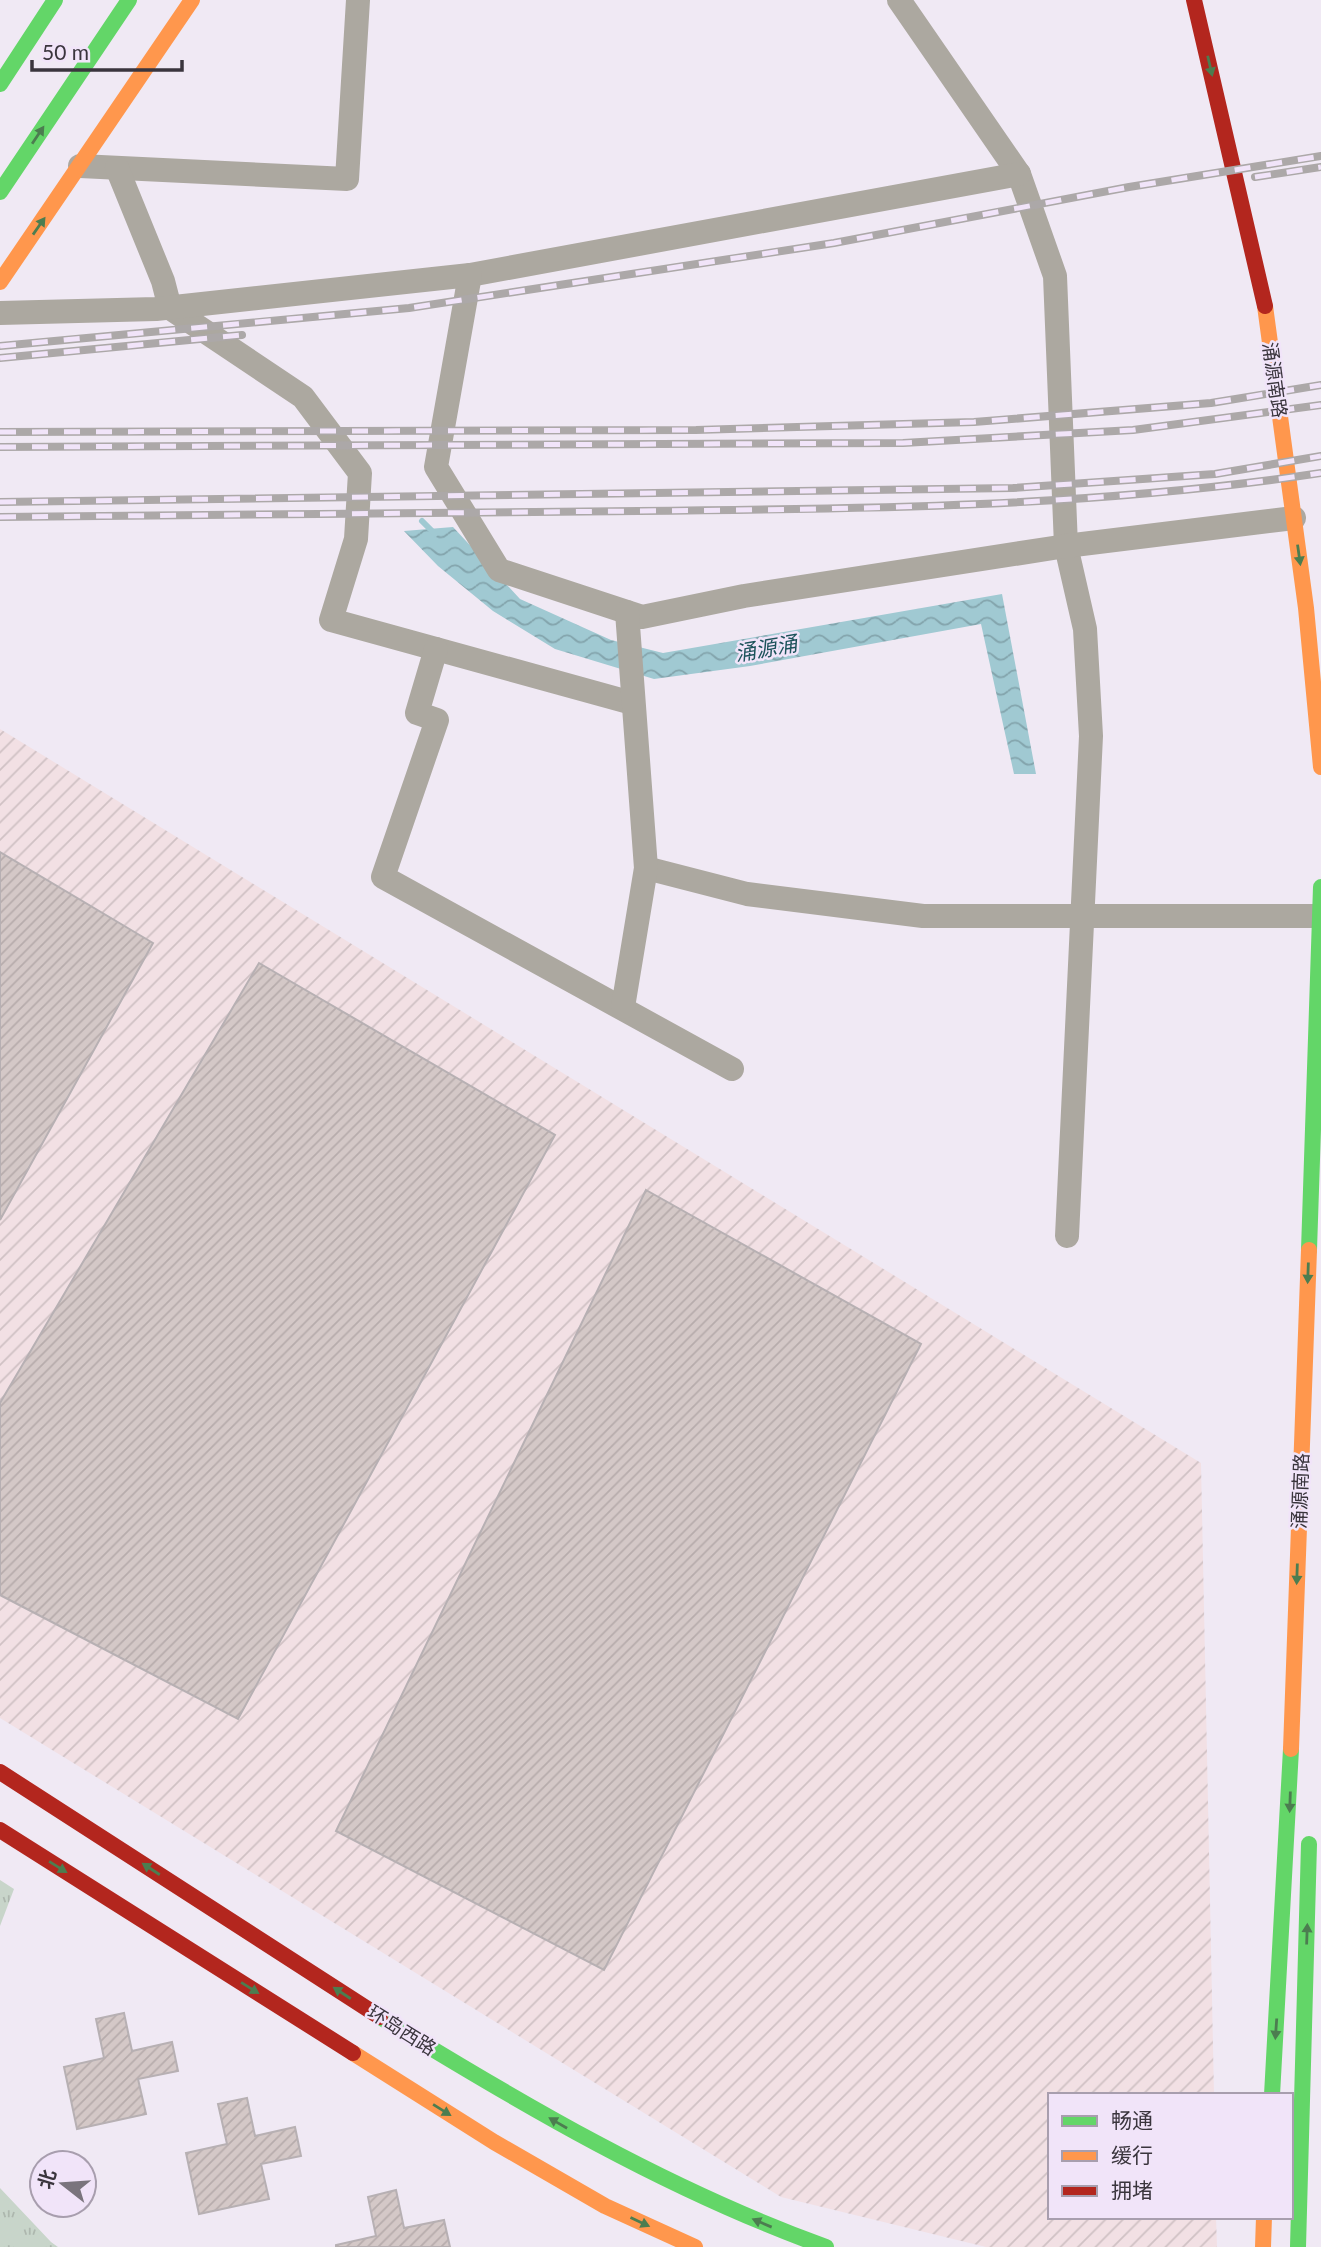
<svg xmlns="http://www.w3.org/2000/svg" width="1321" height="2247" font-family="Lato,'Noto Sans SC',sans-serif">
	<defs>
		<pattern id="industrial-furrows" width="10" height="10" patternUnits="userSpaceOnUse" patternTransform="scale(1.75)"><rect width="10" height="10" fill="#f2e0e4"/><path d="M-1 1l2-2M0 10L10 0M9 11l2-2" fill="none" stroke="#d0c1c4"/></pattern>
		<pattern id="grass-tufts" width="24" height="20" patternUnits="userSpaceOnUse" patternTransform="scale(1.75)"><rect width="24" height="20" fill="#c8d5ca"/><path d="M3 7l-1-3M5 7V3M7 7l1-3M15 17l-1-3M17 17v-4M19 17l1-3" fill="none" stroke="#adb7ae"/></pattern>
		<pattern id="water-waves" width="16" height="10" patternUnits="userSpaceOnUse" patternTransform="scale(1.75)"><rect width="16" height="10" fill="#a0c9d2"/><path d="M0 5q4-4 8 0t8 0" fill="none" stroke="#83a4ac"/></pattern>
		<pattern id="building-hatch" width="6" height="6" patternUnits="userSpaceOnUse" patternTransform="scale(1.75)"><rect width="6" height="6" fill="#d4c8c7"/><path d="M-1 1l2-2M0 6l6-6M5 7l2-2" fill="none" stroke="#b7acac"/></pattern>
	</defs>
	<rect width="100%" height="100%" fill="#f0e9f4"/>
	<polygon fill="url(#industrial-furrows)" points="0,729 1201,1463 1214,2095 1050,2095 1050,2217 1216,2217 1217,2247 986,2247 781,2197 0,1718"/>
	<g fill="url(#grass-tufts)">
		<polygon points="0,1880 14,1889 0,1926"/>
		<polygon points="0,2188 51,2242 58,2247 0,2247"/>
	</g>
	<polygon fill="url(#water-waves)" points="453,527 520,599 611,640 663,653 1002,594 1036,774 1014,774 981,624 750,666 654,679 555,649 493,611 438,566 404,531"/>
	<g fill="none" stroke-linecap="round" stroke-linejoin="round">
		<polyline stroke="#a0c9d2" stroke-width="6" points="422,521 435,534"/>
	</g>
	<g fill="url(#building-hatch)" stroke="#b7b0b3" stroke-width="2">
		<polygon points="0,852 153,943 0,1220"/>
		<polygon points="259,963 555,1135 238,1719 0,1595 0,1403"/>
		<polygon points="646,1190 921,1344 604,1970 336,1831"/>
		<polygon points="124,2013 132,2051 172,2042 178,2071 138,2079 146,2114 77,2129 64,2067 104,2058 96,2019"/>
		<polygon points="247,2098 255,2136 295,2127 301,2156 261,2164 269,2199 199,2214 186,2153 227,2144 218,2104"/>
		<polygon points="396,2190 404,2228 444,2220 450,2247 336,2247 336,2245 376,2236 368,2197"/>
	</g>
	<g fill="none" stroke-linecap="round" stroke-linejoin="round">
		<g stroke="#aca8a0" stroke-width="24">
			<polyline points="899,0 1019,174 1055,276 1066,546 1085,629 1091,736 1067,1236"/>
			<polyline points="80,166 347,179 358,0"/>
			<polyline points="117,168 163,281 170,308 303,397 360,473 356,539 331,620 632,703"/>
			<polyline points="470,275 1019,174"/>
			<polyline points="0,313 156,309 470,275 436,467 499,570 642,617 744,596 1066,546 1294,518"/>
			<polyline points="436,649 417,713 437,720 383,877 732,1069"/>
			<polyline points="646,868 747,894 923,916 1320,916"/>
			<polyline points="623,1007 646,868 627,612"/>
		</g>
		<g stroke="#63d668" stroke-width="16">
			<polyline points="0,84 55,0"/>
			<polyline points="0,192 129,0"/>
			<polyline points="1309,1250 1321,887"/>
			<path d="M380 2017C523 2105 668 2190 826 2247"/>
			<polyline points="1272,2095 1291,1749"/>
			<polyline points="1298,2247 1309,1844"/>
		</g>
		<g stroke="#ff974d" stroke-width="16">
			<polyline points="0,282 192,0"/>
			<polyline points="1265,306 1306,608 1321,767"/>
			<polyline points="1291,1749 1309,1250"/>
			<polyline points="353,2053 494,2142 605,2206 695,2247"/>
			<polyline points="1263,2247 1264,2217"/>
		</g>
		<g stroke="#b3261e" stroke-width="16">
			<polyline points="1194,0 1265,306"/>
			<polyline points="0,1772 380,2017"/>
			<polyline points="0,1830 353,2053"/>
		</g>
		<defs>
			<g id="rail">
				<polyline points="1255,177 1321,167"/>
				<polyline points="0,346 409,308 834,243 1129,187 1321,156"/>
				<polyline points="0,358 242,335"/>
				<polyline points="0,432 696,430 974,422 1211,403 1321,385"/>
				<polyline points="0,447 903,443 1133,430 1321,405"/>
				<polyline points="0,502 1013,488 1215,474 1321,456"/>
				<path d="M0 517C213 515 425 513 638 511 867 509 1095 507 1321 473"/>
			</g>
		</defs>
		<use href="#rail" stroke="#aca8a8" stroke-width="8"/>
		<use href="#rail" stroke="#f1e4f9" stroke-width="5" stroke-dasharray="16" stroke-linecap="butt"/>
	</g>
	<defs><path id="oneway-solid" d="M-6-.8H1V-3.2L6.5 0L1 3.2V.8H-6Z" transform="scale(1.75)"/></defs>
	<g fill="#4c7d50">
		<use href="#oneway-solid" transform="translate(1210 66) rotate(77)"/>
		<use href="#oneway-solid" transform="translate(38 135) rotate(-56)"/>
		<use href="#oneway-solid" transform="translate(39 226) rotate(-55)"/>
		<use href="#oneway-solid" transform="translate(1299 555) rotate(82)"/>
		<use href="#oneway-solid" transform="translate(1308 1273) rotate(92)"/>
		<use href="#oneway-solid" transform="translate(1297 1574) rotate(92)"/>
		<use href="#oneway-solid" transform="translate(1290 1802) rotate(92)"/>
		<use href="#oneway-solid" transform="translate(58 1867) rotate(32)"/>
		<use href="#oneway-solid" transform="translate(151 1869) rotate(-147)"/>
		<use href="#oneway-solid" transform="translate(1307 1934) rotate(-88)"/>
		<use href="#oneway-solid" transform="translate(250 1988) rotate(32)"/>
		<use href="#oneway-solid" transform="translate(342 1993) rotate(-147)"/>
		<use href="#oneway-solid" transform="translate(1276 2029) rotate(94)"/>
		<use href="#oneway-solid" transform="translate(442 2110) rotate(32)"/>
		<use href="#oneway-solid" transform="translate(558 2123) rotate(-150)"/>
		<use href="#oneway-solid" transform="translate(640 2222) rotate(25)"/>
		<use href="#oneway-solid" transform="translate(762 2223) rotate(-157)"/>
	</g>
	<g text-anchor="middle" stroke-width="5" stroke-linejoin="round" paint-order="stroke">
		<g font-size="19" fill="#3a353d" stroke="#f1e4f9">
			<text transform="translate(1275 380) rotate(82)" y="7">涌源南路</text>
			<text transform="translate(1300 1491) rotate(-88)" y="7">涌源南路</text>
			<text transform="translate(402 2030) rotate(32)" y="7">环岛西路</text>
		</g>
		<g font-size="21" font-style="italic" fill="#1c525a" stroke="#f1e4f9">
			<text transform="translate(766 649) rotate(-10)" y="7">涌源涌</text>
		</g>
	</g>
	<rect x="1048" y="2093" width="245" height="126" fill="#f1e4f9" stroke="#a89eae" stroke-width="2"/>
	<rect x="1062" y="2116" width="35" height="10" fill="#63d668" stroke="#a89eae" stroke-width="2"/>
	<text x="1111" y="2128" font-size="21" fill="#3a353d">畅通</text>
	<rect x="1062" y="2151" width="35" height="10" fill="#ff974d" stroke="#a89eae" stroke-width="2"/>
	<text x="1111" y="2163" font-size="21" fill="#3a353d">缓行</text>
	<rect x="1062" y="2186" width="35" height="10" fill="#b3261e" stroke="#a89eae" stroke-width="2"/>
	<text x="1111" y="2198" font-size="21" fill="#3a353d">拥堵</text>
	<g transform="translate(63 2184) rotate(287)"><circle r="33" fill="#f1e4f9" stroke="#a89eae" stroke-width="2"/>
	<path d="M0-5L12 26L0 18L-12 26Z" fill="#7a747d"/>
	<text y="-10" font-size="19" font-weight="bold" text-anchor="middle" fill="#3a353d">北</text>
	</g>
	<path d="M32 60v10h150v-10" fill="none" stroke="#3a353d" stroke-width="3.5"/>
	<text x="42" y="60" font-size="21" fill="#3a353d" stroke="#f1e4f9" stroke-width="5" paint-order="stroke">50 m</text>
</svg>
